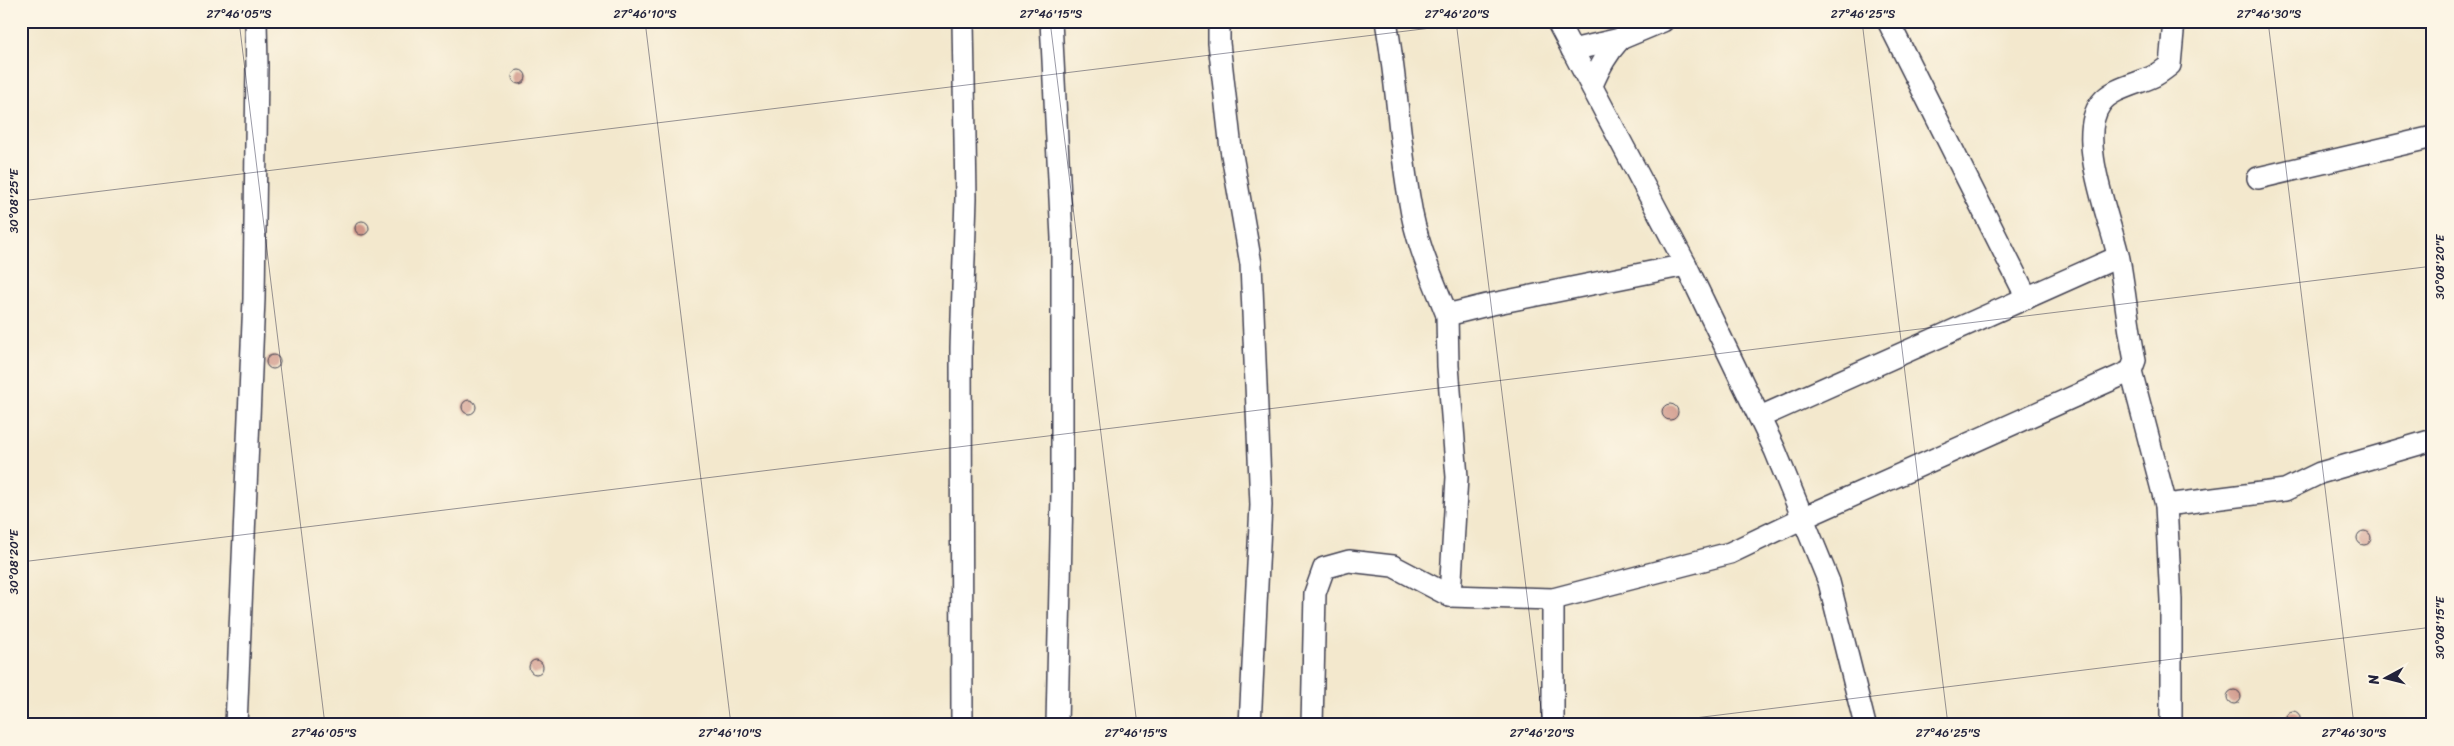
<svg xmlns="http://www.w3.org/2000/svg" width="2454" height="746" font-family="Sriracha,sans-serif">
	<rect width="100%" height="100%" fill="#fcf5e5"/>
	<filter id="ink" filterUnits="userSpaceOnUse"><feTurbulence type="fractalNoise" baseFrequency=".02" numOctaves="2"/><feDisplacementMap in="SourceGraphic" scale="10" xChannelSelector="R" yChannelSelector="G"/><feConvolveMatrix kernelMatrix="1 2 1 2 8 2 1 2 1" color-interpolation-filters="sRGB"/></filter>
	<filter id="wash" filterUnits="userSpaceOnUse"><feTurbulence type="fractalNoise" baseFrequency=".0096" numOctaves="4" result="noise"/><feDisplacementMap in="SourceGraphic" scale="20" xChannelSelector="R" yChannelSelector="G"/><feGaussianBlur stdDeviation="1.12" result="paint"/><feColorMatrix in="noise" values="0 0 0 0 0 0 0 0 0 0 0 0 0 0 0 0 0 1.4 0 .05"/><feComposite in="paint" operator="in"/></filter>
	<g filter="url(#wash)">
		<rect width="100%" height="100%" fill="#f3e8cd"/>
		<g id="blocks">
			<g fill="#d09789">
				<circle cx="519" cy="77" r="7"/>
				<circle cx="362" cy="228" r="7"/>
				<circle cx="273" cy="362" r="7"/>
				<circle cx="469" cy="407" r="7"/>
				<circle cx="1670" cy="412" r="8"/>
				<circle cx="2364" cy="538" r="7"/>
				<circle cx="536" cy="667" r="7"/>
				<circle cx="2234" cy="697" r="7"/>
				<circle cx="2293" cy="718" r="7"/>
			</g>
		</g>
	</g>
	<g filter="url(#ink)">
		<use href="#blocks" fill-opacity="0" stroke="#414051" stroke-width="1"/>
		<g fill="none" stroke-linecap="round" stroke-linejoin="round">
			<defs>
				<g id="street">
					<polyline points="1051,21 1062,238 1062,492 1057,725"/>
					<polyline points="1219,21 1219,43 1231,149 1251,264 1261,505 1250,725"/>
					<path d="M1386 21C1397 81 1399 143 1410 203 1416 243 1433 279 1447 315L1487 305 1686 265"/>
					<polyline points="1557,21 1686,265 1775,450 1829,582 1865,725"/>
					<polyline points="1888,21 2027,298"/>
					<polyline points="1572,50 1620,39 1663,21"/>
					<path d="M1592 85C1600 67 1607 53 1620 39"/>
					<polyline points="2258,178 2433,137"/>
					<polyline points="1447,315 1448,366 1457,477 1450,596"/>
					<polyline points="1760,417 2118,257"/>
					<polyline points="2166,505 2285,490 2320,473 2433,440"/>
					<polyline points="236,725 254,299 257,66 256,21"/>
					<polyline points="962,725 961,348 966,198 963,21"/>
					<polyline points="1312,725 1315,593 1324,568 1349,561 1393,566 1450,596 1553,599 1730,553 1803,518 2131,371"/>
					<polyline points="1553,725 1553,599"/>
					<path d="M2171 725V600L2166 505 2131 371 2135 360C2128 327 2125 292 2119 259 2111 221 2075 137 2101 103 2112 88 2138 84 2154 76 2160 73 2165 69 2170 65L2174 21"/>
				</g>
			</defs>
			<use href="#street" stroke="#414051" stroke-width="24"/>
			<use href="#street" stroke="#fff" stroke-width="21"/>
		</g>
	</g>
	<path fill="none" stroke="#22223b" stroke-width="1" stroke-opacity="0.45" d="M239 21 325 725M645 21 731 725M1050 21 1137 725M1456 21 1543 725M1862 21 1948 725M2268 21 2354 725M21 201 1488 21M21 562 2433 266M1638 725 2433 627"/>
	<rect width="2454" height="746" fill="none" stroke="#fcf5e5" stroke-width="55"/>
	<g transform="translate(2386 678) rotate(263)" stroke="#fcf5e5" stroke-width="4" paint-order="stroke">
	<path d="M0-4L9 19L0 12L-9 19Z" fill="#22223b"/>
	<text y="-8" font-size="14" font-weight="bold" text-anchor="middle" fill="#22223b">N</text>
	</g>
	<rect x="28" y="28" width="2398" height="690" fill="none" stroke="#22223b" stroke-width="2"/>
	<g font-size="12" text-anchor="middle" fill="#22223b">
		<text x="239" y="18">27°46'05"S</text>
		<text x="645" y="18">27°46'10"S</text>
		<text x="1051" y="18">27°46'15"S</text>
		<text x="1457" y="18">27°46'20"S</text>
		<text x="1863" y="18">27°46'25"S</text>
		<text x="2269" y="18">27°46'30"S</text>
		<text transform="translate(14 201) rotate(-90)" y="4">30°08'25"E</text>
		<text transform="translate(2440 267) rotate(-90)" y="4">30°08'20"E</text>
		<text transform="translate(14 562) rotate(-90)" y="4">30°08'20"E</text>
		<text transform="translate(2440 628) rotate(-90)" y="4">30°08'15"E</text>
		<text x="324" y="737">27°46'05"S</text>
		<text x="730" y="737">27°46'10"S</text>
		<text x="1136" y="737">27°46'15"S</text>
		<text x="1542" y="737">27°46'20"S</text>
		<text x="1948" y="737">27°46'25"S</text>
		<text x="2354" y="737">27°46'30"S</text>
	</g>
</svg>
